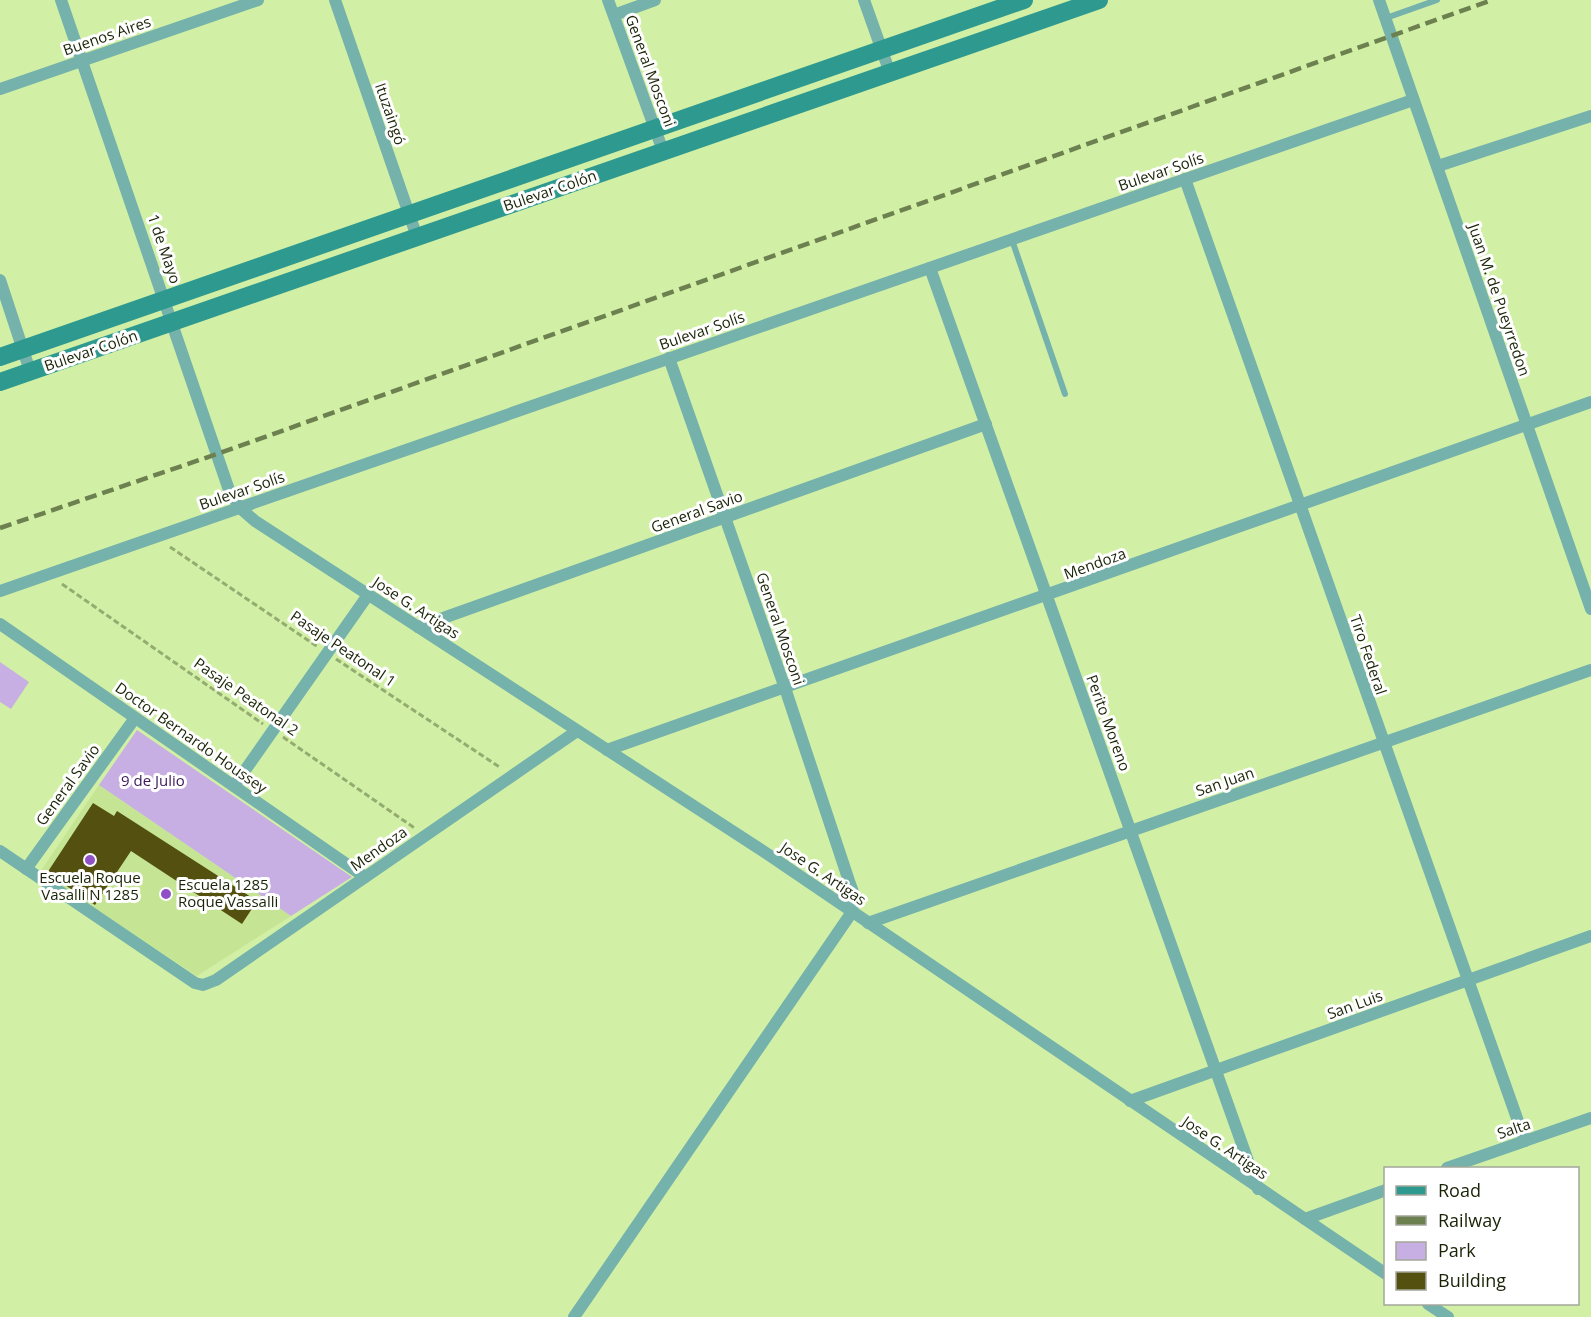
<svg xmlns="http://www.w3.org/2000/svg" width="1591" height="1317" font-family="'Open Sans',sans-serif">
	<rect width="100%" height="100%" fill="#d2efa6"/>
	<polygon fill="#c5e595" points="99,785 291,916 197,976 40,872"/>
	<g fill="#c8afe3">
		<polygon points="0,662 29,682 11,709 0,702"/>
		<polygon points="137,730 352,877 291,916 99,785"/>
	</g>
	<polygon fill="#535010" points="93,803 114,816 117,811 257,901 242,924 131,851 95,905 47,873"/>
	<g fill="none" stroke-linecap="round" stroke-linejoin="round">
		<g stroke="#95ac71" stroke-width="3" stroke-dasharray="6 3" stroke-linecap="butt">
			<polyline points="170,547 318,647"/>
			<polyline points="62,584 263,724"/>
			<polyline points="336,659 501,768"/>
			<polyline points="283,737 416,829"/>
		</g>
		<g stroke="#75b2ab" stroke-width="6">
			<polyline points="1386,18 1437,0"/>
			<polyline points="1012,240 1065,394"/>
		</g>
		<g stroke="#75b2ab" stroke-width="12">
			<polyline points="61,0 229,490 239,507 255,521 766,853 1386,1274"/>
			<polyline points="335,0 417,237"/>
			<polyline points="608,0 663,151"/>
			<polyline points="864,0 890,73"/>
			<polyline points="1379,0 1591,609"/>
			<polyline points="614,15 655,0"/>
			<polyline points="0,89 258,0"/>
			<polyline points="1438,166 1591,116"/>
			<polyline points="1185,179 1525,1141"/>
			<polyline points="930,268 1258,1189"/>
			<polyline points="0,280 30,371"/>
			<polyline points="0,591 1413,100"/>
			<polyline points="0,624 365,877"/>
			<polyline points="418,627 986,424"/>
			<polyline points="607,750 1591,402"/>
			<polyline points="234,786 368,595"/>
			<polyline points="0,851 195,983 203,985 216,980 577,731"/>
			<polyline points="26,869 135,718"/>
			<polyline points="868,923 1591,670"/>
			<polyline points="1130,1101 1591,936"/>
			<polyline points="1447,1168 1591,1118"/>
			<polyline points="1305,1219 1386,1190"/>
			<polyline points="1428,1304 1448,1317"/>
			<polyline points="574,1317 852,912 853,892 849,881 785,688 669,358"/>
		</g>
		<g stroke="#2d998f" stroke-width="18">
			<polyline points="0,357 1024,0"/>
			<polyline points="0,382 1099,0"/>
		</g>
		<polyline stroke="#6d804f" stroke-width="4.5" stroke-dasharray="12 6" stroke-linecap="butt" points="0,528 217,454 1492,0"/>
	</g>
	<g fill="#9050c6" stroke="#fff" stroke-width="2">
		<circle cx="90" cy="860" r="6"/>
		<circle cx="166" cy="894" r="6"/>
	</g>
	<g text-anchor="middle" stroke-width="6" stroke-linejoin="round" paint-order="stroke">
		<g font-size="15" fill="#192306" stroke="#fff">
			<text transform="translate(107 36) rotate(-19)" y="5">Buenos Aires</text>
			<text transform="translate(650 71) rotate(70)" y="5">General Mosconi</text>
			<text transform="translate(390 114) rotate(71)" y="5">Ituzaingó</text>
			<text transform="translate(1161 172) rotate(-19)" y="5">Bulevar Solís</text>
			<text transform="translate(550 191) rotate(-19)" y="5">Bulevar Colón</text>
			<text transform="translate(164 249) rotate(71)" y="5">1 de Mayo</text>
			<text transform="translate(1499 300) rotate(71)" y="5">Juan M. de Pueyrredon</text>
			<text transform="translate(702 331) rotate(-19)" y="5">Bulevar Solís</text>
			<text transform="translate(91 351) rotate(-19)" y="5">Bulevar Colón</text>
			<text transform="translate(242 491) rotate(-19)" y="5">Bulevar Solís</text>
			<text transform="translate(697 512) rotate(-20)" y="5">General Savio</text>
			<text transform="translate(1095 564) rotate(-20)" y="5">Mendoza</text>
			<text transform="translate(416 608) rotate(33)" y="5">Jose G. Artigas</text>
			<text transform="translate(780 629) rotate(71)" y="5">General Mosconi</text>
			<text transform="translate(343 649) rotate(34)" y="5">Pasaje Peatonal 1</text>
			<text transform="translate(1368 655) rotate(71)" y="5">Tiro Federal</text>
			<text transform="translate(246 697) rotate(35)" y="5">Pasaje Peatonal 2</text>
			<text transform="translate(1108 723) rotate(70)" y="5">Perito Moreno</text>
			<text transform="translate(191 738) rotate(35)" y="5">Doctor Bernardo Houssey</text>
			<text transform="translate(1225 782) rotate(-19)" y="5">San Juan</text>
			<text transform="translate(68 785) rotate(-54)" y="5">General Savio</text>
			<text transform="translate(379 849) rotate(-35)" y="5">Mendoza</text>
			<text transform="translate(823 874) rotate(34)" y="5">Jose G. Artigas</text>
			<text transform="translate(1355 1005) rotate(-20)" y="5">San Luis</text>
			<text transform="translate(1514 1129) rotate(-19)" y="5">Salta</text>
			<text transform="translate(1225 1148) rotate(34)" y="5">Jose G. Artigas</text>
		</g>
		<g font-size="15" fill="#3c1959" stroke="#fff">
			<text x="153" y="786">9 de Julio</text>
		</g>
		<g font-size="15" fill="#192306" stroke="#fff">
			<text x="90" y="883">Escuela Roque<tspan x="90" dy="17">Vasalli N 1285</tspan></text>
			<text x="178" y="890" text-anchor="start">Escuela 1285<tspan x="178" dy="17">Roque Vassalli</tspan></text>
		</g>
	</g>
	<rect x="1384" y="1167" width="195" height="138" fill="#ffffff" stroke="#a3a79b" stroke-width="1.5"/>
	<rect x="1396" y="1186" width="30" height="9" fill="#2d998f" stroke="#a3a79b" stroke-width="1.5"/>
	<text x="1438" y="1197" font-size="18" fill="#192306">Road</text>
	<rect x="1396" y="1216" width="30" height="9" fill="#6d804f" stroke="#a3a79b" stroke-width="1.5"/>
	<text x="1438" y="1227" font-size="18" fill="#192306">Railway</text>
	<rect x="1396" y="1242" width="30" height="18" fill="#c8afe3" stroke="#a3a79b" stroke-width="1.5"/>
	<text x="1438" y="1257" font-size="18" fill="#192306">Park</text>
	<rect x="1396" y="1272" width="30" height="18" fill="#535010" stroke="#a3a79b" stroke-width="1.5"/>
	<text x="1438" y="1287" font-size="18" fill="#192306">Building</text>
</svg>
